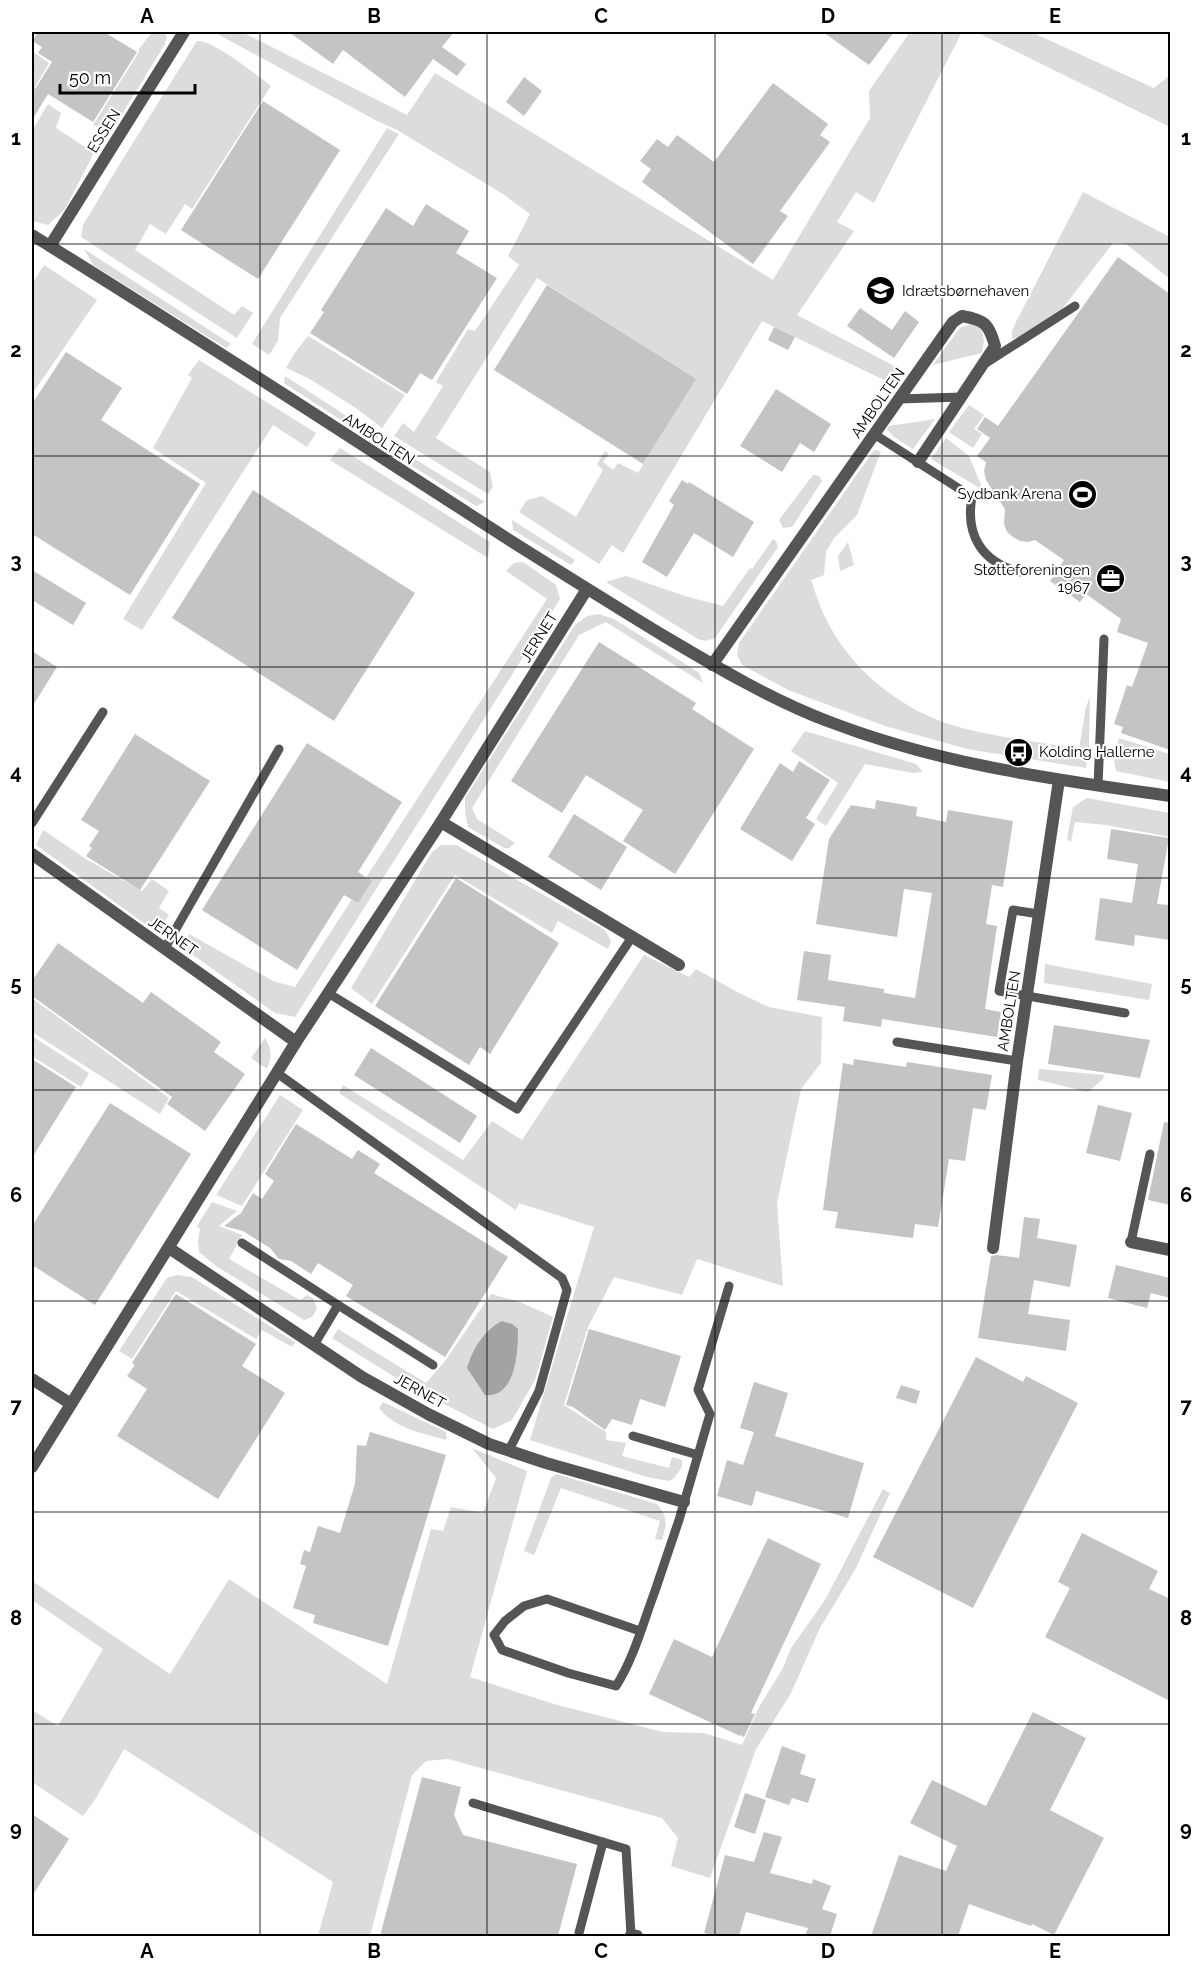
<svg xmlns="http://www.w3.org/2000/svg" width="1202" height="1968" font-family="Raleway,sans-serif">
	<rect width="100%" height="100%" fill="#fff"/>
	<g fill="#dcdcdc">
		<polygon points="152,32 163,32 167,36 165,44 111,132 93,125 139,52 139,49"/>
		<polygon points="214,32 242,32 407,115 435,73 773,280 870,118 869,91 910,32 962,32 874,203 856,192 837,222 854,231 797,315 902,370 888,382 762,321 623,553 612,545 599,564 519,512 527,500 542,496 576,517 603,470 597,464 605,451 609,454 603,462 613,470 618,463 638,473 695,379 537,278 436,438 490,472 493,487 488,494 394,436 403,423 414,432 443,386 436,382 468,329 475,331 519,265 508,256 530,214 503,194 397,130 377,121"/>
		<polygon points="976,32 1031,32 1154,88 1170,75 1170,127"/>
		<path d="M197 41C214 40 256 75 271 86L192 209 185 204 166 234 150 224 135 250 234 315 242 306 253 313 237 338 81 237 83 225 119 165Z"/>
		<polygon points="32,51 49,63 35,87 39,91 32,102"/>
		<polygon points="48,104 61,113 56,128 94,153 65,209 48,225 32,221 32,131"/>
		<polygon points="387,128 399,134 280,318 278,341 269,355 252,344"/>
		<polygon points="1083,192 1170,237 1170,279 1126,244 1113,243 1059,313 1022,336 1012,339 1012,331 1016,322"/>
		<polygon points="84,249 231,344 226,348 93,265"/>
		<polygon points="44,265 97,300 32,394 32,284"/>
		<polygon points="975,323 981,327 984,341 982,353 933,365 956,333 961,327"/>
		<polygon points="308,336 405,395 382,428 356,408 308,378 286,368 294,354"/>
		<polygon points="199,360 316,433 307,447 273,425 142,630 123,619 206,483 153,448 192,378 188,375"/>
		<polygon points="285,376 379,437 373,441 284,383"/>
		<polygon points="969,405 984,415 974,429 982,434 973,448 949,432"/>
		<polygon points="935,419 913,449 894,437 887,429 889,426"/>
		<polygon points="946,438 969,456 983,490 931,459"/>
		<polygon points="390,444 485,502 476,506 390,452"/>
		<polygon points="340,448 490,542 488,558 330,460"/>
		<path d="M874 450 881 451 857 515 834 538 826 552 824 575 811 580C815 592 819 604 824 615 851 672 905 714 966 729 1002 738 1041 742 1079 749L1086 707 1090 697 1089 747 1086 768 967 749 885 726 788 690 742 665 737 655 739 643Z"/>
		<polygon points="813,475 819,476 822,481 792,527 783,528 779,520"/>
		<polygon points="512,520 575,560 571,565 513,530"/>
		<polygon points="773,539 776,541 778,547 715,638 705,641 698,639 606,582 626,576 685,596 723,606 750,568 752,569"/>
		<polygon points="848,542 854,565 840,571 838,556"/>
		<polygon points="523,562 556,585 560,599 295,1017 275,1013 183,948 189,934 273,981 295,987 547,599 506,571 514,563"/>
		<polygon points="599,614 614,619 684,663 699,673 703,683 606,622 579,635 472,808 477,819 515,843 509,848 504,848 468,827 465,813 465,798 575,625 587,616"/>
		<polygon points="805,731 916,764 923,772 913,773 865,764 826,826 816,819 838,783 791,751"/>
		<polygon points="1119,738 1170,754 1170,782 1116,771 1114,762"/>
		<polygon points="1087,798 1170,813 1170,837 1106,825 1075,822 1071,842 1067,839 1073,807"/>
		<polygon points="43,830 86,859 142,891 152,879 169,891 159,908 169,915 162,925 152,929 36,845"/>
		<polygon points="441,845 456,845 605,930 611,941 608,949 558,921 552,933 455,875 372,1004 351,988 432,852"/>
		<polygon points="644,955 689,977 696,969 739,993 769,1007 822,1017 821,1063 801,1089 777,1203 783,1286 697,1259 682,1295 614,1277 588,1327 564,1405 606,1432 606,1440 626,1443 622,1456 669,1468 672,1457 682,1460 682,1467 674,1478 669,1481 647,1477 530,1440 594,1227 519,1203 516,1210 339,1093 343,1085 463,1160 492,1121 522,1140"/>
		<polygon points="1045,964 1152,984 1149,1000 1044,983"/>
		<polygon points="32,998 169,1098 160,1114 32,1032"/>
		<polygon points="32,1036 89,1073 81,1087 32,1056"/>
		<path d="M265 1038C272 1050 272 1056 267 1069L251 1058Z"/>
		<polygon points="1039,1069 1104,1075 1103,1079 1088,1092 1038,1080"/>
		<polygon points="280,1095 303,1110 242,1206 216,1195"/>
		<polygon points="212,1202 237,1211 219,1226 242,1235 229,1259 300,1300 307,1295 313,1298 317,1309 312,1317 304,1320 216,1266 199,1252 198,1240 200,1229 197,1226"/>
		<polygon points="177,1275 192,1277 295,1342 292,1347 262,1330 256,1339 176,1291 132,1359 119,1351 167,1278"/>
		<polygon points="491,1294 520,1302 553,1317 535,1380 512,1420 493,1429 411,1387 332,1338 338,1329 426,1383 445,1361"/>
		<path d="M383 1402 446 1432 447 1438 445 1440C421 1432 395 1429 379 1408Z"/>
		<polygon points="472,1448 527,1471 470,1677 554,1704 663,1732 704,1733 742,1745 759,1707 783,1668 791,1648 825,1600 883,1489 890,1493 856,1568 820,1628 791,1693 756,1749 710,1878 671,1866 678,1838 662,1818 448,1759 426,1761 412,1775 370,1936 318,1936 333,1882 124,1749 96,1798 83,1816 32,1782 32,1710 58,1726 103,1649 32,1600 32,1581 170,1674 229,1579 387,1684 431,1529 443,1531 451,1507 483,1513 496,1478"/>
		<path d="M556 1474 657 1504C668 1518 667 1523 662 1540L655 1539 660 1521 561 1488 534 1555 524 1551 551 1478Z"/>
	</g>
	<path fill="#a3a3a3" d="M502 1321 512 1324 518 1329C518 1351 516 1398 485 1395L467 1368C472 1350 484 1330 502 1321Z"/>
	<g fill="#c4c4c4">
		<polygon points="38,32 104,32 137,52 93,122 48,94 32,120 32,94 52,62 38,53 42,47 32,41"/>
		<polygon points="289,32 454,32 442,47 466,64 457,76 433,59 405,97 343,50 333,64"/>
		<polygon points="823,32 894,32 869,65"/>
		<polygon points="524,77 542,91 524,116 506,102"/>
		<polygon points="773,83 828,124 820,135 830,142 780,211 788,216 753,264 642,182 651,169 640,161 657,139 668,147 677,135 714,162"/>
		<polygon points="263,101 340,150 258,279 181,230"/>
		<polygon points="426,204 469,231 456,253 497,278 432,380 420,373 407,394 310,333 324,312 321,310 386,208 413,226"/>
		<polygon points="1118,257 1170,294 1170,750 1121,733 1123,727 1114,724 1127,685 1132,687 1148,643 1117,632 1121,619 1086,594 1080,602 1050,581 1064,560 1035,540 1028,542 1020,541 1013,537 1007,532 1004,524 1005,509 986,480 984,471 986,462 977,456 990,438 977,429 985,417 998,426"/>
		<polygon points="547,285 696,379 643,464 494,370"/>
		<polygon points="860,308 892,330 905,311 919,322 894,358 847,326"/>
		<polygon points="774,327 795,337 788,350 768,340"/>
		<polygon points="66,352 122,388 101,420 200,484 130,595 32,534 32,404"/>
		<polygon points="776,389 831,424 814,452 800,443 782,472 740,446"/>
		<polygon points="682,480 688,484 689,482 754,522 733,557 694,533 667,577 642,562 674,505 669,501"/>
		<polygon points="253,490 415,593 334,721 172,618"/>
		<polygon points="32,570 86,603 73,625 32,600"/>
		<polygon points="599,642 696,703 692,709 754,749 675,874 623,841 643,810 586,775 562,813 511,781"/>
		<polygon points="32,651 57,667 32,707"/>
		<polygon points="135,734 210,781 140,890 86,856 92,848 89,846 99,831 81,820"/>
		<polygon points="307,743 402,802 358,872 372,881 358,903 344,895 297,970 202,910"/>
		<polygon points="799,761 830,780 806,818 815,824 792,861 740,829 780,763 793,772"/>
		<polygon points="876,800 917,807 916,816 946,822 948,810 1013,821 1003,887 992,885 986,924 997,926 985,1009 1001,1012 997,1037 882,1019 881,1027 843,1021 845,1007 797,1000 804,951 831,955 828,980 884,989 884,993 915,998 932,893 904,889 897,937 816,924 829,839 851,805 875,809"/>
		<polygon points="574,814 627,847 601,890 548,857"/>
		<polygon points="1111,829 1169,838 1157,904 1170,905 1170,940 1135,935 1134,946 1095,940 1100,898 1132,903 1138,864 1107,859"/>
		<polygon points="456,878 559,943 490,1054 480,1047 469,1065 375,1006"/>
		<polygon points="58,943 143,1003 151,992 221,1042 214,1052 245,1074 205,1131 167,1104 172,1097 32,996 32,981"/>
		<polygon points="1054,1025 1150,1040 1140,1078 1048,1064"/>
		<polygon points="371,1048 477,1116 460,1143 354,1075"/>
		<polygon points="32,1059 76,1087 32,1158"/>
		<polygon points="854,1059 906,1067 907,1062 992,1075 986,1110 973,1108 965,1161 949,1159 938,1227 915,1224 913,1238 835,1228 838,1212 823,1210 843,1063 853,1065"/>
		<polygon points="110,1103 191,1154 95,1305 32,1265 32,1226"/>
		<polygon points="1098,1105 1132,1113 1120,1161 1086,1153"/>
		<polygon points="1164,1122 1170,1123 1170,1205 1148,1200"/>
		<polygon points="296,1124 352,1159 358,1150 380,1164 374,1173 508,1257 445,1357 346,1296 353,1285 318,1263 311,1274 291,1261 279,1259 270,1248 243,1231 224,1226 241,1213 253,1193 262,1199 274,1181 265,1174"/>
		<polygon points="1024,1217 1040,1219 1037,1238 1077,1245 1070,1287 1034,1280 1028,1314 1070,1320 1066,1351 978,1338 991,1256 997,1255 1019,1258"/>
		<polygon points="1116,1265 1170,1278 1170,1298 1151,1293 1147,1308 1108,1298"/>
		<polygon points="176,1294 256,1344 242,1366 285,1393 218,1499 117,1436 147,1389 127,1376 135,1365 132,1363"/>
		<polygon points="589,1329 681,1356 665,1407 640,1399 632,1425 612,1419 605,1430 573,1407 566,1405"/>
		<polygon points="976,1357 1023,1382 1026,1376 1078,1403 973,1608 873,1557"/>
		<polygon points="754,1382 788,1393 775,1436 864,1463 848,1518 756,1491 752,1506 717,1496 727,1460 743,1465 754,1432 740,1428"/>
		<polygon points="901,1385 920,1391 916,1404 896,1398"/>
		<polygon points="370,1432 446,1455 388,1646 313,1623 315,1615 293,1608 306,1566 300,1564 304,1550 310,1552 318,1526 340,1533 355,1484 357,1445 366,1446"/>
		<polygon points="1082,1533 1158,1571 1149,1589 1170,1599 1170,1701 1045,1637 1070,1588 1058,1582"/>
		<polygon points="768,1538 821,1564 751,1713 755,1714 744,1737 740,1735 740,1736 649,1694 674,1639 712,1657"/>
		<polygon points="1033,1712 1086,1738 1050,1810 1104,1838 1054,1935 1032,1924 1031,1926 969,1904 958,1936 871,1936 899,1855 946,1871 957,1846 910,1823 932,1780 986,1806"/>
		<polygon points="782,1746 806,1755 800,1774 816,1779 808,1803 792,1798 789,1805 765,1797"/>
		<polygon points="422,1777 461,1787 454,1815 463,1835 577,1864 558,1936 380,1936"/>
		<polygon points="745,1793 766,1800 755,1834 734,1827"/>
		<polygon points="32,1814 69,1839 32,1896"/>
		<polygon points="764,1832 782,1837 770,1873 812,1884 813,1879 831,1886 822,1909 837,1914 830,1936 805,1936 808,1928 746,1912 739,1936 718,1936 704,1933 725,1855 754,1862"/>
	</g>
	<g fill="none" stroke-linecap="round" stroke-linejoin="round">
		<g stroke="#555" stroke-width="9">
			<polyline points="986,363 1075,306"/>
			<polyline points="899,399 962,397"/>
			<path d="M874 434 972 497C965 535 982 562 1019 572"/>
			<polyline points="1098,786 1104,639"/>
			<polyline points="32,823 103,712"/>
			<polyline points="1039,914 1013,910 999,991 1125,1013"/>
			<polyline points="165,948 279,749"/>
			<polyline points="328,993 517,1109 632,937"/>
			<polyline points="897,1042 1017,1061"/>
			<polyline points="277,1073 562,1278 567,1290 539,1391 509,1450"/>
			<polyline points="1131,1242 1150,1154"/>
			<polyline points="242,1243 338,1305 314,1345"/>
			<polyline points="338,1305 433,1365"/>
			<polyline points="633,1436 698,1455"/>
			<path d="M640 1631 547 1599 524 1606 505 1621 494 1635 502 1650 568 1673 616 1686C634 1658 643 1623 655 1591L656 1588 679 1520 710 1414 698 1390 729 1286"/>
			<polyline points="473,1803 626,1849 631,1935"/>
			<polyline points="579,1933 603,1842"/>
		</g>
		<g stroke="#555" stroke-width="12">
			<path d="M32 235C193 334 351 438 511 541 562 573 613 605 664 636 718 668 772 700 830 722 942 765 1053 779 1170 796"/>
			<polyline points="50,246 184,32"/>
			<path d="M712 665 953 322 962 316C985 320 989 324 995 346L918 462"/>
			<polyline points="441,822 679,965"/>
			<polyline points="32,854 296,1042"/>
			<polyline points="1131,1242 1170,1250"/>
			<polyline points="169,1248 362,1377 428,1414 489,1444 546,1463 684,1502"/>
			<polyline points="993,1248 1017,1061 1059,780"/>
			<polyline points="32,1379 71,1404"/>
			<polyline points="32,1467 296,1042 441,822 587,589"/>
			<polyline points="631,1935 637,1936"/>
		</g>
	</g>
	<path fill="none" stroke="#000" stroke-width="1.5" stroke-opacity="0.55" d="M260 32V1936M487 32V1936M715 32V1936M942 32V1936M32 244H1170M32 456H1170M32 667H1170M32 878H1170M32 1090H1170M32 1301H1170M32 1512H1170M32 1724H1170"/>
	<defs>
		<symbol id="school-disc" viewBox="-11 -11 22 22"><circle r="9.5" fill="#000" stroke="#fff"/><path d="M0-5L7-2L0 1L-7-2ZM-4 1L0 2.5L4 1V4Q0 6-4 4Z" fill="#fff"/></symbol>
		<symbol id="stadium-disc" viewBox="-11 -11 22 22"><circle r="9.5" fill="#000" stroke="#fff"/><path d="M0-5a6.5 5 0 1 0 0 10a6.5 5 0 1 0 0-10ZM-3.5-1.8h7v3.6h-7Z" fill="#fff"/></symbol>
		<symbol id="office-disc" viewBox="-11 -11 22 22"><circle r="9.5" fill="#000" stroke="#fff"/><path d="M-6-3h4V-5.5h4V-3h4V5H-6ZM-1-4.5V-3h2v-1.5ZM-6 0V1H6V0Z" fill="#fff"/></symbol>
		<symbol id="bus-disc" viewBox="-11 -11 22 22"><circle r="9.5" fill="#000" stroke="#fff"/><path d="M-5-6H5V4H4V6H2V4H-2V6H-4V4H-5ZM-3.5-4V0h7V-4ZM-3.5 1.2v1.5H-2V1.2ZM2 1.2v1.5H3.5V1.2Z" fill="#fff"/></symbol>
	</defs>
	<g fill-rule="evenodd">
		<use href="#school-disc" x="864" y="274" width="33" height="33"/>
		<use href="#stadium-disc" x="1066" y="478" width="33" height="33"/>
		<use href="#office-disc" x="1094" y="562" width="33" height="33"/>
		<use href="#bus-disc" x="1002" y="736" width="33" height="33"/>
	</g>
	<g text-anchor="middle" stroke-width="4.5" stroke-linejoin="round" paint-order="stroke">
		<g font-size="15" fill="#000" stroke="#fff">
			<text transform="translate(104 131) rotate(-58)" y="5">ESSEN</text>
			<text transform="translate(878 403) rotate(-55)" y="5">AMBOLTEN</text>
			<text transform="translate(379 439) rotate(33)" y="5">AMBOLTEN</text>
			<text transform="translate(539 637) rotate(-58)" y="5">JERNET</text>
			<text transform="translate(173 936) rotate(35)" y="5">JERNET</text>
			<text transform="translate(1009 1011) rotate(-81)" y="5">AMBOLTEN</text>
			<text transform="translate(420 1391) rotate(29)" y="5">JERNET</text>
		</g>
		<g font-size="15" fill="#000" stroke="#fff" text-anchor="start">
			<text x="902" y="296">Idrætsbørnehaven</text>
			<text x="1062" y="499" text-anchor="end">Sydbank Arena</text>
			<text x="1090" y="575" text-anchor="end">Støtteforeningen<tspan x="1090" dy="17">1967</tspan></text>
			<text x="1039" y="757">Kolding Hallerne</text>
		</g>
	</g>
	<rect width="1202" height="1968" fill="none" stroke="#ffffff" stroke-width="66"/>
	<path d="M60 84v9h135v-9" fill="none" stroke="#000000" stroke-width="3"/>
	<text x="69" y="84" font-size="18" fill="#000000" stroke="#ffffff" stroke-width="4.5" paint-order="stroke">50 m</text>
	<rect x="33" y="33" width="1136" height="1902" fill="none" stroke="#000" stroke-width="2"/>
	<g font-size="20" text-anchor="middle" font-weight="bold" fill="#000">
		<text x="147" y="23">A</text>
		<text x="374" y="23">B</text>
		<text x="601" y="23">C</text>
		<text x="828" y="23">D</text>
		<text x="1055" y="23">E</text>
		<text x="16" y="145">1</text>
		<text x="1186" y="145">1</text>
		<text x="16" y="357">2</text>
		<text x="1186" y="357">2</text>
		<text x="16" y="568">3</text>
		<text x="1186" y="568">3</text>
		<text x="16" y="779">4</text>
		<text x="1186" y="779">4</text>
		<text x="16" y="991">5</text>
		<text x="1186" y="991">5</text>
		<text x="16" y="1202">6</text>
		<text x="1186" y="1202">6</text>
		<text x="16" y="1413">7</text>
		<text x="1186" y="1413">7</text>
		<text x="16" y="1625">8</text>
		<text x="1186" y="1625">8</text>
		<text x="16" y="1836">9</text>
		<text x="1186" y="1836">9</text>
		<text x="147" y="1958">A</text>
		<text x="374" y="1958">B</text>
		<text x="601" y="1958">C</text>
		<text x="828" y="1958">D</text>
		<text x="1055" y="1958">E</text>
	</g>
</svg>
